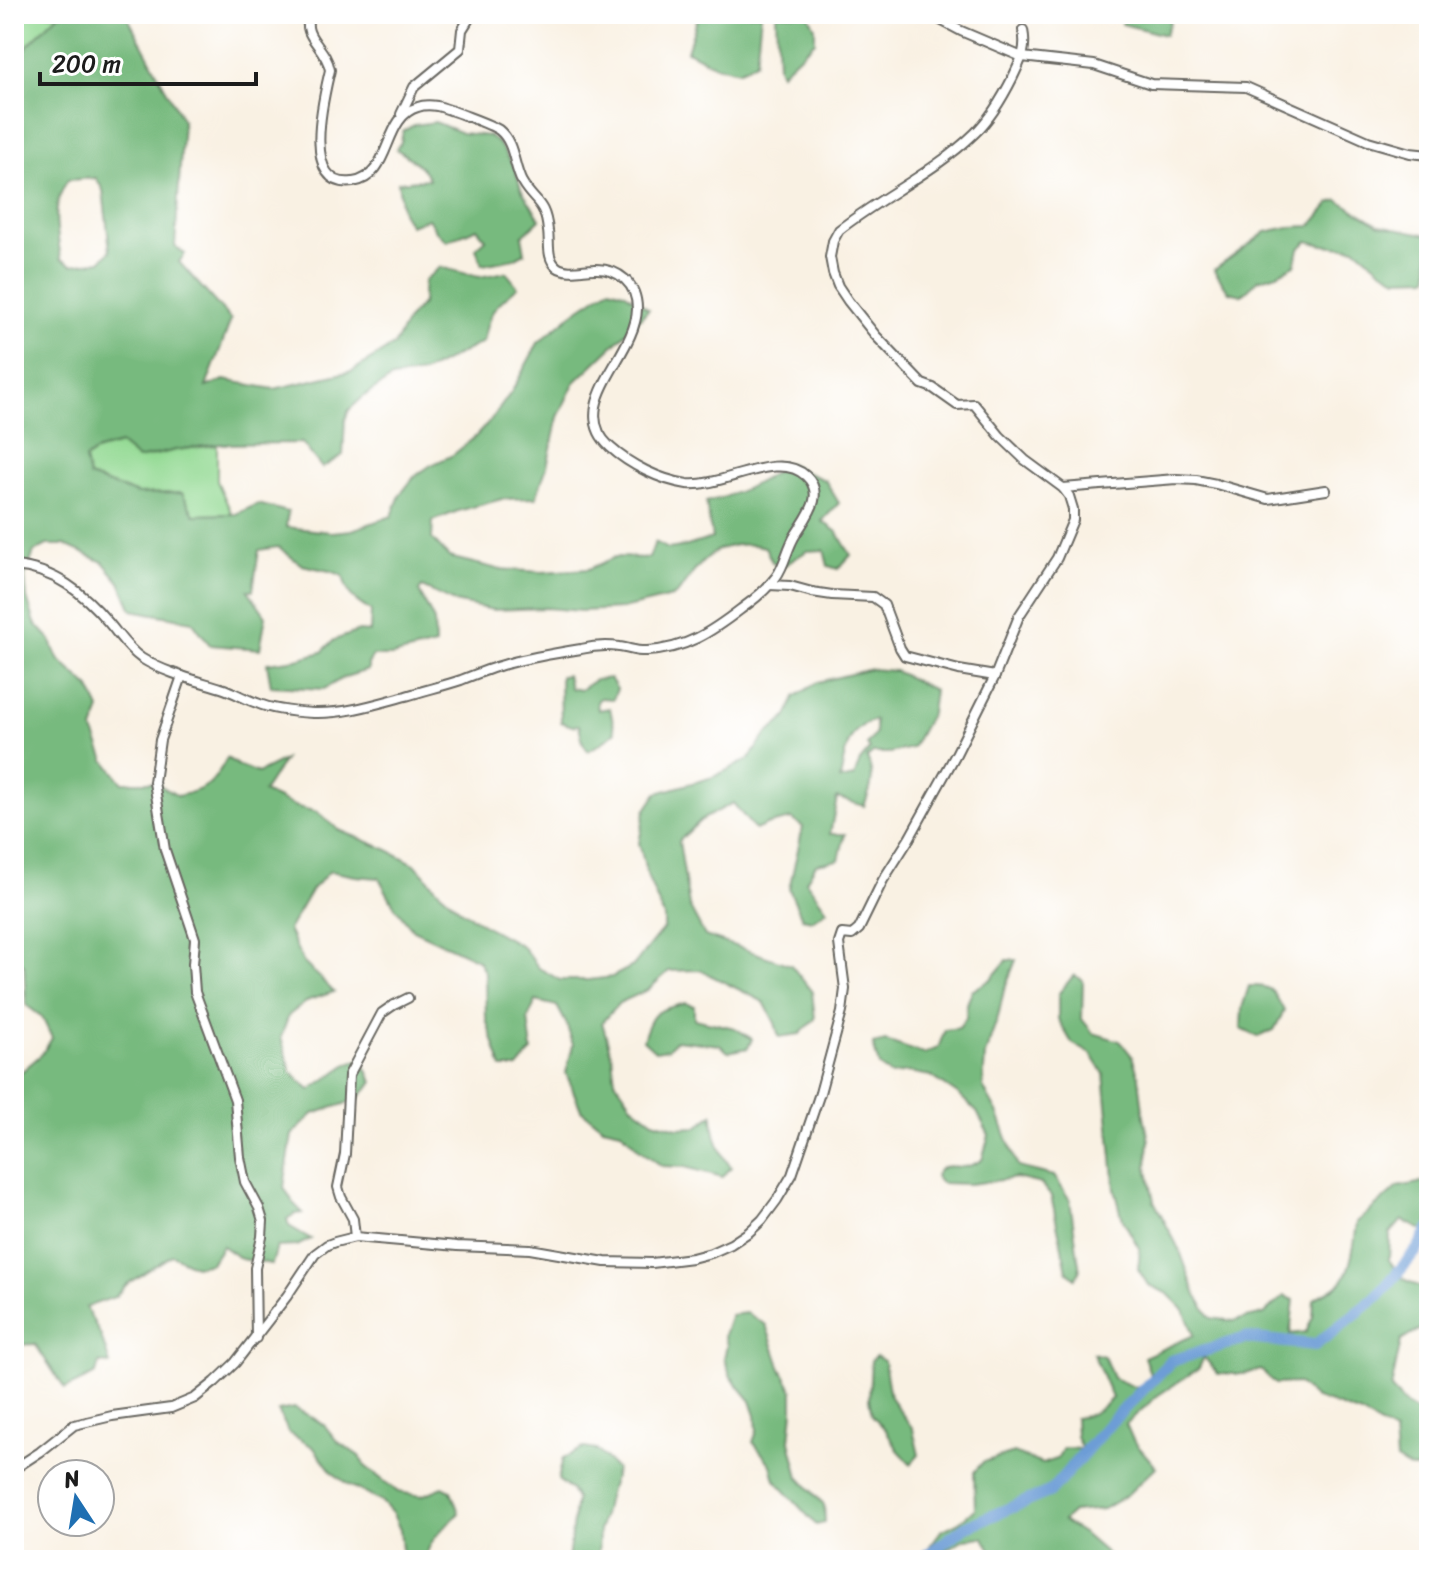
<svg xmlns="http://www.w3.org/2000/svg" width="1443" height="1574" font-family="Sriracha,sans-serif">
	<rect width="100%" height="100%" fill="#fff"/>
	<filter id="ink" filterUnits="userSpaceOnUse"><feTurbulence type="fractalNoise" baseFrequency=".0125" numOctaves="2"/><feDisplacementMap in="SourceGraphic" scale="16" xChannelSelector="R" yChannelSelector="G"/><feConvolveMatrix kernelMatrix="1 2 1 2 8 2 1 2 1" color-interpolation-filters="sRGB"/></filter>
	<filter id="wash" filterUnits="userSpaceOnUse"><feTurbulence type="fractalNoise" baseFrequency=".006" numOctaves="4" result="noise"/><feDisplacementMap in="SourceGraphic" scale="32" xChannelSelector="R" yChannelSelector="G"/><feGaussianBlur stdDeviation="1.8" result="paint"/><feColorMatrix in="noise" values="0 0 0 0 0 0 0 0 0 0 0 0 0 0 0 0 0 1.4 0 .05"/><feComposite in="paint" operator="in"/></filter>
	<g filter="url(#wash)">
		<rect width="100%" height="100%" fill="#f9f1e3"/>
		<g fill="#94da94" stroke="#587b58" stroke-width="2">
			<polygon points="14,14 59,14 28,45 20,58 20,75 14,79"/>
			<polygon points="120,444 138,459 176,450 217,445 217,481 232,514 194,515 182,493 138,494 89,477 84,459 98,450"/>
		</g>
		<g fill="#77ba7e" stroke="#4a6b4d" stroke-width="2" fill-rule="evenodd">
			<path d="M59 14H126L183 121 175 246 185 254 179 262 231 320 206 387 224 380 274 389 352 371 394 345 408 319 422 304 424 281 440 267 479 277 506 272 518 287C494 306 489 311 483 342L423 373 392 378 363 397 349 410 345 420 343 455 322 468 302 443 219 444 176 450 138 459 120 444 98 450 85 459 89 477 138 494 182 493 194 515 236 514 258 504 288 512 286 527 331 532 352 530 392 516 400 495 414 477 431 465 453 455 475 437 491 420 512 391 538 343 577 310 610 288 624 292 649 309 626 333 574 383 558 417 547 466 536 498 502 499 458 511 433 521 432 539 449 557 498 569 542 572 589 569 615 557 649 558 655 542 668 549 687 546 712 538 706 502C737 495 764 481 789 463L805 472 825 480 839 503 822 521 837 532 851 555 838 569 828 566 824 550 807 551 782 567 772 562 765 547C748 542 721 544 708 557 696 567 687 581 678 593L672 597 622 609 581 611 546 608 493 610 454 602 422 587 419 591 434 621 435 645 392 656H373L368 664V670L345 677 324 689 271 686 267 663 297 659 322 652 334 640 359 631 370 632 371 611C354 601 348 596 343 576L334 572 302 565 278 547 259 550 253 590H248L266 616 260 649 210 645 192 621 132 610 120 582 103 562 65 545H47L34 552 25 577 27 598 35 623 50 639 58 659 90 688 100 709 93 730 105 760 122 782H154L178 796C208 789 212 785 227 758L239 766 258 773 284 760 263 792 294 806 317 812 339 830 388 850 415 864 438 890 461 910 489 928 522 946 539 968 560 980H589L612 977 633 966 664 928V917L648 878 639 843 645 811 657 793 713 777 748 760 767 734 787 717 795 697 818 682 871 669 895 671 934 690 931 713 912 748 890 753H873L867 758C875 777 872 787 864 806L837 798 830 834H845L839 860 816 864 806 881 827 910 812 920 802 918 789 889 803 827 792 819 769 824 755 830 733 803 701 820 679 841 689 906 705 936 791 965 812 992 815 1019 800 1034 779 1037 775 1023 764 1002 700 970 669 971 648 990 619 1003 602 1022 612 1057 615 1080 633 1106 653 1121 678 1128 697 1127 713 1114C713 1134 719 1152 731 1167L723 1177 685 1167 662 1166 640 1150 621 1131 603 1127 581 1110 566 1073 573 1045 566 1023 557 1006 536 1001 528 1018 532 1051 518 1068H502L486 1019 485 973 478 960 413 930 395 907 379 878 355 876 330 871 312 889 288 930 303 962 334 992 309 1000 289 1015 281 1037 291 1072 310 1090 349 1063 361 1059 373 1082 357 1100 313 1114 292 1135 284 1187 294 1204 303 1213 295 1214 287 1219 289 1226 311 1239 297 1246 277 1247 272 1264 241 1259 222 1246 211 1263 195 1266 172 1255 127 1284 115 1297 86 1307 101 1336 110 1364 99 1363 96 1374 65 1389 35 1344 14 1345V1078L42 1054 52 1038 42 1017 26 1005 24 964H14V79L20 75V58L28 45ZM96 178 103 190 110 251 101 261 72 265 61 259C57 230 50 205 68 180ZM875 720V734L867 745 870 749 860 761 854 777 840 780C845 753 846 728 875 720Z"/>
			<polygon points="699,14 761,14 756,62 738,71 714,65 687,51"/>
			<polygon points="776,14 808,14 815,27 815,41 781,73 778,67"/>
			<polygon points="1121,14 1163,14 1170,21 1165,35 1122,24"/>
			<path d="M435 122 462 133 489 136 499 144 515 168 521 189 540 219 522 236 525 253 514 259 482 265 476 248 486 239 477 228 447 241 437 232 428 219 410 225 402 212 398 182 429 179C423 165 408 157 396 149L401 142 403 131 414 125Z"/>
			<polygon points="1338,200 1380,225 1429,235 1429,277 1397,278 1381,269 1356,248 1323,245 1308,241 1299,249 1295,265 1277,274 1258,280 1242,295 1229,292 1214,270 1266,232 1289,227 1311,226 1330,203"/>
			<polygon points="567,675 570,688 580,690 595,680 610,678 617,689 613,699 600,698 597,702 598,710 610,708 615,732 603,742 588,751 583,743 579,725 572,726 561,722 560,676"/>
			<path d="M1007 960H1016L1004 990 998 1017 985 1055 983 1087 997 1112 1018 1167 1054 1176 1070 1200 1080 1272 1075 1278 1067 1271 1051 1196 1041 1184 1016 1178 970 1184 941 1183 935 1177C941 1162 950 1167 963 1167 969 1167 976 1163 982 1160L989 1135 977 1112 959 1095 931 1076 907 1072 891 1075 879 1066 873 1044 886 1041 924 1054 938 1048 945 1030 959 1028 966 1018 967 1004 972 991 991 979Z"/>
			<path d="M1074 975 1083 980 1082 1019 1093 1033 1120 1041 1132 1056 1139 1077 1143 1111 1149 1141 1147 1166 1154 1201 1180 1251 1196 1295 1211 1318 1234 1321 1264 1314 1284 1296 1294 1300 1290 1334 1306 1332 1313 1317 1314 1299C1323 1294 1335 1289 1342 1281 1352 1268 1355 1238 1357 1222L1398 1187 1429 1181V1234L1402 1220 1390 1234 1389 1260 1404 1279 1429 1291V1324L1401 1341 1391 1389 1407 1406 1429 1419V1469H1411L1396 1460 1394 1433 1361 1414 1313 1397 1298 1383 1275 1384 1261 1370 1244 1374H1218L1204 1357 1199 1368 1157 1396 1126 1424 1133 1440 1156 1467 1127 1495 1103 1509 1073 1512 1063 1521 1085 1535 1114 1560 1068 1559 1067 1560H998L983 1537 964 1539 935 1557 926 1551 941 1531 959 1522 975 1509 974 1472 983 1462 1014 1453 1042 1464 1057 1459 1063 1448 1082 1449 1076 1437 1075 1418C1092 1416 1100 1410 1112 1398L1093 1353 1104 1356 1113 1378 1144 1391 1150 1374 1144 1357 1194 1335 1184 1310 1167 1293 1148 1285 1138 1269 1140 1250 1123 1220 1115 1189 1104 1074 1091 1054 1072 1043 1058 1019V994Z"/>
			<path d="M1249 986C1272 985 1274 991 1284 1011L1274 1030 1258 1037 1241 1029 1242 1008Z"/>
			<path d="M685 1003 694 1006V1019L735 1028 752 1039 748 1048 728 1052 720 1045 676 1040 668 1049 655 1051 643 1040C652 1010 655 1012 685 1003Z"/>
			<polygon points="747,1313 766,1325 781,1369 793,1390 793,1410 790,1441 799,1477 824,1505 825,1523 816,1525 775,1480 771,1465 753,1442 757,1431 756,1416 751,1401 731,1377 724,1358 727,1345 724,1335 731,1315"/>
			<polygon points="876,1356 884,1361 890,1397 913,1429 919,1455 911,1464 898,1450 886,1430 872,1415 869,1399 871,1360"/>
			<path d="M294 1408 312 1417 325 1426 337 1441 359 1456 365 1466 398 1492 421 1496 443 1487 451 1491 459 1513C444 1527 429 1539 425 1560H403L400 1530 393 1514 382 1502 347 1484 333 1473 313 1447 289 1433 278 1411Z"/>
			<polygon points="584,1448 597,1450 616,1469 599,1529 598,1560 568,1560 576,1499 571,1490 558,1480 563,1458"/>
		</g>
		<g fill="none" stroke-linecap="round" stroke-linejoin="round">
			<polyline stroke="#6d9dd6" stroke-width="12" points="920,1560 965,1527 1051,1491 1107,1426 1171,1361 1246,1338 1315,1345 1377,1297 1417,1250 1429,1230"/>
		</g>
	</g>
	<g filter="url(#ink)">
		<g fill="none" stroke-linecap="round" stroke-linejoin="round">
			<defs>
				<g id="minor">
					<polyline points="929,14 961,31 1022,57 1094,65 1151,84 1246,87 1368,141 1410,153 1429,155"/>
					<polyline points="401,114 414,87 460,49 462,30 472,14"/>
					<polyline points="1063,488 1176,479 1196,480 1216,484 1268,499 1326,490"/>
					<path d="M14 566C54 569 84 593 109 623 119 635 128 649 141 658 165 673 195 680 221 688 234 692 245 699 257 703 273 710 295 712 313 713 345 714 376 704 406 696 425 690 443 686 461 680 476 674 491 668 506 664 531 657 556 653 581 649 594 646 606 645 619 647 629 648 637 652 647 651 686 649 711 632 741 609 754 600 766 590 776 577 785 565 787 548 796 534 807 516 826 495 806 476 778 449 723 488 687 484 660 480 630 465 610 447 565 405 636 356 637 309 637 284 619 268 594 269 583 269 567 274 557 267 546 258 550 243 548 231 545 200 534 203 522 182 513 165 515 143 499 130 492 125 446 108 437 106 431 105 423 105 418 107 382 117 393 176 353 182 300 189 324 96 330 70 326 46 300 37 310 14"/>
					<polyline points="769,585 790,586 812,592 832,595 873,597 884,605 900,648 905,656 959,670 995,676"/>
					<polyline points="182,676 160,740 154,782 165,850 195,939 193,964 195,992 235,1100 240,1157 245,1182 259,1208 263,1221 262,1237 255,1268 256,1338"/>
					<polyline points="355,1237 353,1219 341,1197 338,1187 345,1154 349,1075 382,1013 392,1006 408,998"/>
					<path d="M14 1469 40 1452 74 1425 112 1416 171 1408 195 1398 215 1382 235 1363 287 1296 315 1254 327 1245 335 1242 355 1237 457 1246 530 1249 605 1262 652 1263 692 1258 711 1253 731 1244 749 1232 762 1220 777 1200 792 1175 820 1093 842 1012 845 989 839 943 842 934 852 935 859 929 883 880 909 839 956 754 995 676 1019 616 1057 558 1073 520V509L1069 496 1063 488 1025 460 1000 436 974 404 957 405 933 388 922 384 876 336 848 301 838 286 833 273 830 257 833 241 839 230C882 196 935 172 975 133 991 118 1003 97 1013 77 1021 60 1027 50 1023 30"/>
				</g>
			</defs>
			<use href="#minor" stroke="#696762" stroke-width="12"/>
			<use href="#minor" stroke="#fff" stroke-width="8"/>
		</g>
	</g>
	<rect width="1443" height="1574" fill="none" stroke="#fff" stroke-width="48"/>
	<g transform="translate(76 1498) rotate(348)"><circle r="38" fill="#ffffff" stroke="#a4a4a4" stroke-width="2"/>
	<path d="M0-6L14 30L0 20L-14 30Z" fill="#1f6fb2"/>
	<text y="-12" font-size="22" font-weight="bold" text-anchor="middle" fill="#1c1c1c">N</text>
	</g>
	<path d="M40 72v12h216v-12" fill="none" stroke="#1c1c1c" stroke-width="4"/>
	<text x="52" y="72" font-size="24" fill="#1c1c1c" stroke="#ffffff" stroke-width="6" paint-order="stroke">200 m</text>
</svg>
